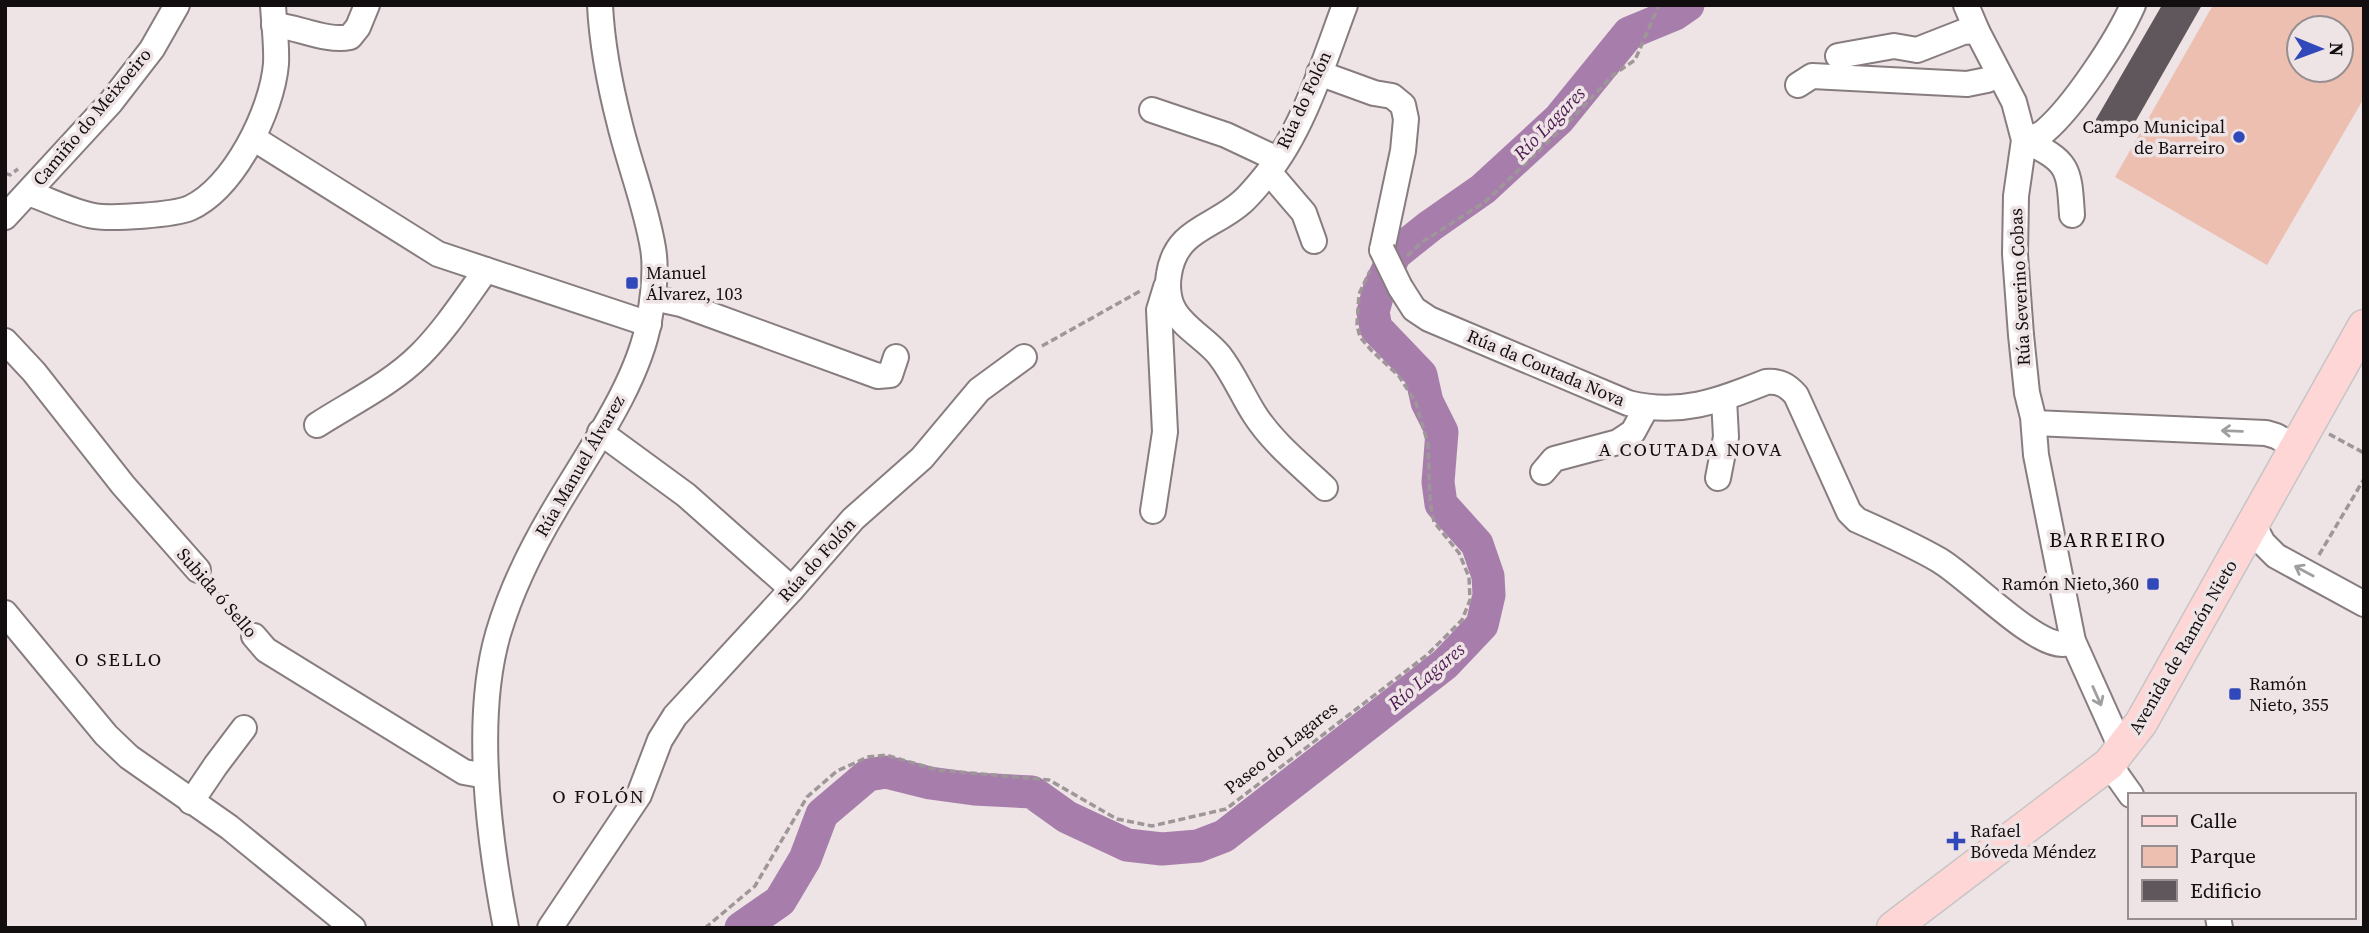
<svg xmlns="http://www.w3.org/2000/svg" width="2369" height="933" font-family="'Source Serif 4',serif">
	<rect width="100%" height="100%" fill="#eee3e5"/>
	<path fill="#ecbfb1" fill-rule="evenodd" d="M2213 5H2359L2364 8V98L2267 265 2115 177ZM2299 28H2341V70H2299Z"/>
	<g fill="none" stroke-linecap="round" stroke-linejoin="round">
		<polyline stroke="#a77eab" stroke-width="33" points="741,928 780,901 805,859 822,814 868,775 886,772 930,783 974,789 1032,792 1067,817 1127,845 1162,849 1198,846 1224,836 1445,664 1482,625 1489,595 1488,576 1477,544 1441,504 1438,482 1442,432 1427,402 1421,375 1376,328 1373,312 1380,286 1395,254 1430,226 1483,189 1559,119 1629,33 1675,14 1688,5"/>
	</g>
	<polygon fill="#60575c" points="2162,5 2202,5 2126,138 2095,121"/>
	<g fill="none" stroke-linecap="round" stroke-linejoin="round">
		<defs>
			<g id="minor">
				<polyline points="1966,5 1977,31 2014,102 2024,140 2016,196 2015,254 2021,335 2027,393 2033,417 2036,455 2073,641 2122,750"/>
				<path d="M274 25C299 27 326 42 350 37L358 27 367 5"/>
				<polyline points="1838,56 1894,46 1917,50 1963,32 1977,31"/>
				<polyline points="1319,73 1374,93 1392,96 1403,105 1406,119 1403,151 1382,250"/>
				<polyline points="1798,85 1812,76 1967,84 1987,80 1999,74"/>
				<polyline points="1152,110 1226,135 1277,159"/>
				<polyline points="253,138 438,254 649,324"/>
				<path d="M2024 140C2031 138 2039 136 2045 131 2074 106 2117 41 2133 5"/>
				<path d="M2024 140C2069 162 2069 167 2072 215"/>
				<polyline points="1269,172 1304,213 1314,241"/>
				<path d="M28 193C49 200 72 212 94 216 112 219 174 215 190 208 234 188 272 111 276 64 277 45 274 24 273 5"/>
				<polyline points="5,217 111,102 152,49 177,5"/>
				<path d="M1400 287 1414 309 1429 319 1628 403C1680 416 1718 401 1766 382 1780 381 1787 385 1796 395L1849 512 1857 520C1884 532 1913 545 1939 560 1968 577 2032 644 2062 644 2065 644 2071 642 2073 641"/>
				<polyline points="653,298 681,304 878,376 890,375 896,357"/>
				<polyline points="5,341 34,372 123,485 198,570"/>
				<polyline points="2034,423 2266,433 2276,436 2296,447"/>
				<path d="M317 425C351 403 391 384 420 355 445 330 465 299 486 270"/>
				<polyline points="600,432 686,495 792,589"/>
				<polyline points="1543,472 1554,459 1618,442 1633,432 1646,408"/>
				<polyline points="1718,478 1726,437 1724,399"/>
				<path d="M1325 488C1301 465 1273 443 1255 415 1242 395 1234 374 1219 355 1206 339 1184 328 1174 310 1168 300 1167 285 1169 274 1176 229 1213 228 1242 202 1251 194 1259 184 1267 174 1303 131 1325 58 1345 5"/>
				<polyline points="1153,511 1165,432 1159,310 1166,287"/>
				<polyline points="2253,524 2263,543 2276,556 2364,604"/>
				<polyline points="5,613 106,735 129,757 229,827 353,928"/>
				<polyline points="254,636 266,650 464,772 486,776"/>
				<polyline points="2109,764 2131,795"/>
				<polyline points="191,802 216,765 244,728"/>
				<polyline points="2218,917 2220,928"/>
				<path d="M506 928C489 840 473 721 498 634 511 590 531 549 555 509 587 454 638 384 649 321 653 298 657 271 653 248 646 206 630 166 620 125 610 86 602 46 600 5"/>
				<polyline points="550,928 639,795 660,740 675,716 792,589 853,519 922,458 979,390 1024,357"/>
			</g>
			<polyline id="major" points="1893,928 2109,764 2141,723 2364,326"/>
		</defs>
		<use href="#minor" stroke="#877d7f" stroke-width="28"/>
		<use href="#major" stroke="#c6c5c5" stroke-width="35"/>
		<g stroke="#9e9698" stroke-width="3.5" stroke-dasharray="7 3.5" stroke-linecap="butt">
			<polyline points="5,173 10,175 18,169"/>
			<polyline points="1407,256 1422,242 1485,202 1567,124 1613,75 1635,60 1659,5"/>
			<polyline points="1042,346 1142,290"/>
			<polyline points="2329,434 2364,453"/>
			<polyline points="2319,555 2364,479"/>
			<polyline points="210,585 242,621"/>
			<polyline points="705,928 755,886 807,797 837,771 868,757 886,755 937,770 1049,780 1117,819 1152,826 1226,809 1427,655 1462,620 1470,600 1469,577 1459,553 1434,522 1430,501 1428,444 1416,403 1399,376 1372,351 1360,337 1357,325 1359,294 1370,271"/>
		</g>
		<use href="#minor" stroke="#fff" stroke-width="24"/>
		<use href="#major" stroke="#ffd6d6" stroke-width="32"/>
		<defs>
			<polyline id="minor-bridge" points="1382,250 1400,287"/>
		</defs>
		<use href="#minor-bridge" stroke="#877d7f" stroke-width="28" stroke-linecap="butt"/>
		<use href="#minor-bridge" stroke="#fff" stroke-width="24"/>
	</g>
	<defs><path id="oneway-shaft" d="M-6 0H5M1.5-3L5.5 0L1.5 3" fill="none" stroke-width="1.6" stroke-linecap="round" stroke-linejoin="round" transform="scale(1.75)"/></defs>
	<g stroke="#a09f9f">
		<use href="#oneway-shaft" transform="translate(2232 431) rotate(-178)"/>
		<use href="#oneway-shaft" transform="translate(2304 571) rotate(-152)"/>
		<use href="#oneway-shaft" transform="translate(2097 696) rotate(66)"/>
	</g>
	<g fill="#3148ba" stroke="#eee3e5" stroke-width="2.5">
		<circle cx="2239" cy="137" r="7"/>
		<rect x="625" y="276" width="14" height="14" rx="3.5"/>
		<rect x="2146" y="577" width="14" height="14" rx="3.5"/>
		<rect x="2228" y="687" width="14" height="14" rx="3.5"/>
		<path d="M1952.5 830.5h7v7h7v7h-7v7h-7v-7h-7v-7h7z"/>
	</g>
	<g text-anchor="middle" stroke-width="7" stroke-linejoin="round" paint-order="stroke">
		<g font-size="18" fill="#120e0f" stroke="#eee3e5">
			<text transform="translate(1304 100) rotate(-65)" y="6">Rúa do Folón</text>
			<text transform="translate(92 117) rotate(-50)" y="6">Camiño do Meixoeiro</text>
			<text transform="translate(2020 287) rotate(-93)" y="6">Rúa Severino Cobas</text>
			<text transform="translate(1546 368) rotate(23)" y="6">Rúa da Coutada Nova</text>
			<text transform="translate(580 466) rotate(-60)" y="6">Rúa Manuel Álvarez</text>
			<text transform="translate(817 560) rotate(-48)" y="6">Rúa do Folón</text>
			<text transform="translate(217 593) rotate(49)" y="6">Subida ó Sello</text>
			<text transform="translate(2183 647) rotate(-60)" y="6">Avenida de Ramón Nieto</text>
			<text transform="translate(1281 748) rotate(-38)" y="6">Paseo do Lagares</text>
		</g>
		<g font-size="18" fill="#120e0f" stroke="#eee3e5" text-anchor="start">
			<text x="2225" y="133" text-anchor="end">Campo Municipal<tspan x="2225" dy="21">de Barreiro</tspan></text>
			<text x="646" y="279">Manuel<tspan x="646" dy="21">Álvarez, 103</tspan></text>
			<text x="2139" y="590" text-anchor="end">Ramón Nieto,360</text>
			<text x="2249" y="690">Ramón<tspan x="2249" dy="21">Nieto, 355</tspan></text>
			<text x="1970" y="837">Rafael<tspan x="1970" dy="21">Bóveda Méndez</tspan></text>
		</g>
		<g font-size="19" font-style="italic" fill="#4e1a53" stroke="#eee3e5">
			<text transform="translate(1549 123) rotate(-46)" y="7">Río Lagares</text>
			<text transform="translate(1426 676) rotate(-40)" y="7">Río Lagares</text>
		</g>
		<g font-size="19" letter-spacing="2" fill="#120e0f" stroke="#eee3e5">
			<text x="1691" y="456">A COUTADA NOVA</text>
			<text x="119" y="666">O SELLO</text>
			<text x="599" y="803">O FOLÓN</text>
		</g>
		<g font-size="21" letter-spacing="2" fill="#120e0f" stroke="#eee3e5">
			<text x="2108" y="547">BARREIRO</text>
		</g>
	</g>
	<rect width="2369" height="933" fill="none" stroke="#120e0f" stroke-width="14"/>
	<rect x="2128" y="793" width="228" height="126" fill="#eee3e5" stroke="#968e8f" stroke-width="2"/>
	<rect x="2142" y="816" width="35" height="10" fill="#ffd6d6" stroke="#968e8f" stroke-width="2"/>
	<text x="2190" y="828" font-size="21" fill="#120e0f">Calle</text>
	<rect x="2142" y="846" width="35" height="21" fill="#ecbfb1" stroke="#968e8f" stroke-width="2"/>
	<text x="2190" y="863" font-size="21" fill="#120e0f">Parque</text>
	<rect x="2142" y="880" width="35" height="21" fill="#60575c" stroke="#968e8f" stroke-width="2"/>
	<text x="2190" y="898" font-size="21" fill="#120e0f">Edificio</text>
	<g transform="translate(2320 49) rotate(91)"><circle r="33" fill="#eee3e5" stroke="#968e8f" stroke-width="2"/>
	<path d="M0-5L12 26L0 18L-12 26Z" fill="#3148ba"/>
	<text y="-10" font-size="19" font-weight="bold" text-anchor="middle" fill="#120e0f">N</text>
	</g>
</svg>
